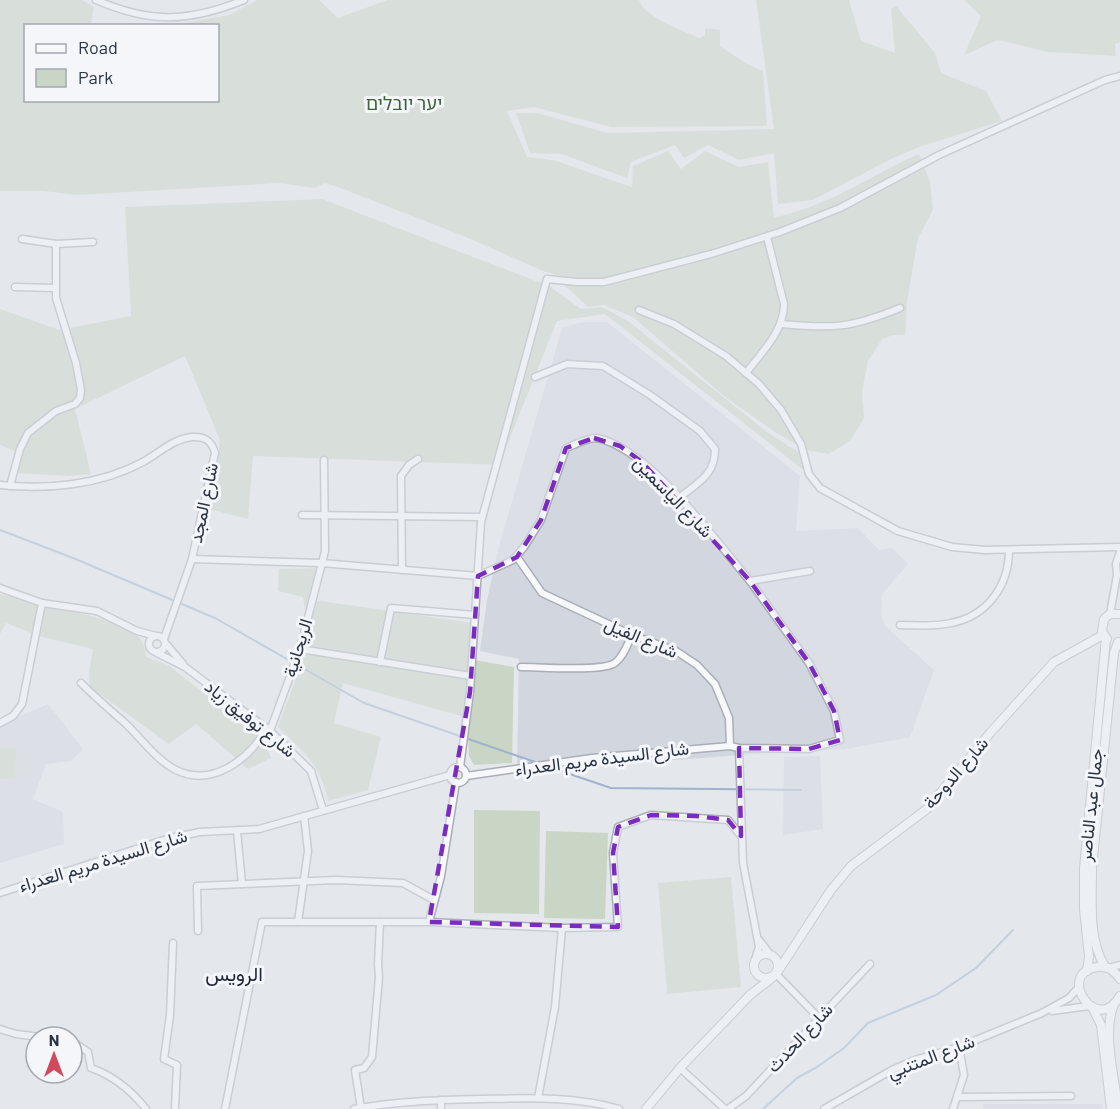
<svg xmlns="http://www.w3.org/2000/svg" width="1120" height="1109" font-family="Barlow,Vazirmatn,'Noto Sans Hebrew',sans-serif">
	<rect width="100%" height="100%" fill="#e4e7ec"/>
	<g fill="#d2d6de">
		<polygon points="582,322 607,322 800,476 796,531 858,528 879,550 892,548 908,564 882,594 881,614 885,626 934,670 910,737 846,749 766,753 517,772 519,659 480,651 487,600 498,550 562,328"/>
		<polygon points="48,704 83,749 71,761 46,764 33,799 63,812 64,844 0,863 0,725"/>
		<polygon points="820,756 823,829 783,835 784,757"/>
		<polygon points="983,1104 1102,1104 1103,1109 983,1109"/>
	</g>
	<g fill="#c9d6c5">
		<path d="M0 0H82L94 7 91 25 26 26V100H218V26L178 24 229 15 257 0H319L338 18 388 0H639C644 17 682 30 699 38L705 35V28L720 30V46L745 63 763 71 767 126 611 127 534 107 507 111 527 157 553 160 632 187 633 166 668 151 681 169 705 151 739 167 768 162 774 218C786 215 798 211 810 207 848 193 882 170 919 154L930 182 933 210 918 238 907 302 905 335H893L882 339 868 361 862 391 864 418 851 440 829 454 806 450 775 432 724 396 633 317 604 305 588 307 561 282 560 276 543 271 466 237 343 189 325 183 314 188 280 183 77 195 44 191H0Z"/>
		<polygon points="756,0 849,0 861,41 895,53 891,9 896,6 935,53 941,73 986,91 1002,121 919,147 889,160 813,200 778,204 774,153 739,160 708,145 684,158 675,145 631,162 627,178 561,154 530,153 516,113 537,113 608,133 774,129"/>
		<polygon points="964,0 1120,0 1120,42 1115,44 1116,56 1048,52 998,40 964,55 981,16"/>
		<polygon points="322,199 549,286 581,309 602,307 628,321 767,432 795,450 809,457 802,469 605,314 557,321 499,465 253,456 248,519 209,509 220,440 185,356 75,409 91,474 68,476 17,473 20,453 0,445 0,309 60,330 131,316 125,207"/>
		<path d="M319 568 314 600 479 624 474 660 514 667 512 763 474 765 469 756 468 718 343 683 334 723 381 737 368 790 328 801C321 765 303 751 278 727L310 641 303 597 278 591 279 569Z"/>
		<path d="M0 594C28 601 121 619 138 636 144 643 145 649 146 657L168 665 264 740 271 758 248 769 196 724 169 744 90 687 89 673 93 649 42 637 6 623 0 634Z"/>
		<polygon points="0,748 16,748 15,779 0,779"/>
		<polygon points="474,810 540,811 539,914 474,913"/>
		<polygon points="546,831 608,833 605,919 544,918"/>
		<polygon points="731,877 741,987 667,994 658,883"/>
	</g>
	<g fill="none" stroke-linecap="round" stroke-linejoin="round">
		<g stroke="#9fb4cc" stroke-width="2">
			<polyline points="0,530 73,558 215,618 364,703 538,763"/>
			<polyline points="549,767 611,788 801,790"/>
			<polyline points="763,1109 797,1078 817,1067 844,1048 868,1023 936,995 976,968 1013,930"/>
		</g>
		<defs>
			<g id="minor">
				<path d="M96 0C151 24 189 22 244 0"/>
				<polyline points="22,239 56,244 93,242"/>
				<polyline points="15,287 55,288"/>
				<polyline points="639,310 674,324 726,356 759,384 781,410 801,444 809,474 820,488 898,531 952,547 985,550 1120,547"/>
				<path d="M781 324C833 329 851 328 900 308"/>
				<path d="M746 373C762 352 784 331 784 304L767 237"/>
				<path d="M535 377 567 364 603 366 650 395 700 431 715 449C715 476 698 482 679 498"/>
				<path d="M0 485C48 490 100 485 143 462 159 453 173 439 192 437 205 436 212 441 215 453L192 559 164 639"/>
				<polyline points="10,486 20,449 28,433 56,411 75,404 80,398 81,390 76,363 56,298 56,244"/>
				<polyline points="302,515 482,517"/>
				<polyline points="517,557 542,593 632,635 676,651 697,665 715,684 729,718 730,746"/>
				<path d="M192 559 321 563 478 576 513 560 524 547 541 520 566 448C575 445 588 437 597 438 649 448 716 541 750 581"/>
				<polyline points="402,570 401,476 409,465 418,459"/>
				<polyline points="0,588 42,603 97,611 137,631 156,636"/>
				<polyline points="1110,614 1117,575 1116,564 1120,552"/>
				<path d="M900 625C916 625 935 627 951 623 988 616 1009 585 1009 550"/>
				<circle cx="157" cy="644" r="8"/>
				<polyline points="166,644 183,664"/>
				<polyline points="300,649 471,676"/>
				<polyline points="157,653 185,667 270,731 311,771 323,810"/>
				<polyline points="380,662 391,608 475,615"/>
				<path d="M521 667C539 667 602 672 615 663 624 656 627 645 632 635"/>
				<path d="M81 683C95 697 110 710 125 723 141 738 156 760 176 770 213 788 249 759 267 728"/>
				<polyline points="0,723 13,716 22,704 42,603"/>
				<polyline points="270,731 300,649 325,551 324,460"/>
				<polyline points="739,748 743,863 759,947 754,963"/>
				<polyline points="460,767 470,692 481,522 547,279 577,282 604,282 711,254 780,232 840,208 939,155 1105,80 1120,76"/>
				<circle cx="458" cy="775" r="8"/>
				<polyline points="466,776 592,758 730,746 739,748 809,749 840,740 834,711 809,663 750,581 810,571"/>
				<polyline points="237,831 242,884"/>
				<polyline points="0,893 170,838 200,832 259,829 450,775"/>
				<polyline points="298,922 308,851 304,816"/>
				<polyline points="429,922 441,876 456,782"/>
				<polyline points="198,931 197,886 336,880 403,883 434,900"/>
				<polyline points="759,940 770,954"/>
				<polyline points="173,943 170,1015 164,1059 177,1065 175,1109"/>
				<polyline points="1108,968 1120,965"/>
				<polyline points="776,974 819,1018"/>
				<polyline points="1052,1011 1089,1006"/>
				<polyline points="0,1029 16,1034 40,1037"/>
				<path d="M72 1041 88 1052 91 1068C114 1076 131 1090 146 1109"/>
				<polyline points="680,1068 725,1109"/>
				<polyline points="958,1097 1071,1096"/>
				<polyline points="538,1098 555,1007 562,928"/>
				<polyline points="361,1108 355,1070 364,1068 372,1057 379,977 378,964 380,922"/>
				<polyline points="225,1109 262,922 429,922 562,928 618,927 613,853 618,827 651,815 728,820 741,836"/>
				<path d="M354 1109C396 1101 440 1100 482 1099 528 1098 574 1096 619 1109"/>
				<polyline points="441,1109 441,1100"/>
				<polyline points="728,1109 746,1096 870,964"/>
				<polyline points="824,1109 892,1070 915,1060 959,1047 1042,1013 1069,998 1079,987"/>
				<polyline points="953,1109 964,1075 959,1047"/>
			</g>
			<g id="tertiary">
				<polyline points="1107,639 1102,631 1104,619 1110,614 1120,614"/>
				<circle cx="766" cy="966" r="12"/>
				<path d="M1105 967C1088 939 1092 900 1092 868L1114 653 1118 642"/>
				<polyline points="778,971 831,890 851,866 927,809 991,732 1054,662 1103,635"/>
				<polyline points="1087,971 1089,957 1084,909 1084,868 1106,638"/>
				<path d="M1120 979C1115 971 1108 965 1097 967 1055 973 1097 1037 1120 996"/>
				<path d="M1114 1004C1102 1033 1115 1078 1118 1109"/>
				<polyline points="1092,1007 1101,1025 1111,1109"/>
				<polyline points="646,1109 680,1068 750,995 773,977"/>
			</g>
		</defs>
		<use href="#minor" stroke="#a9aeb7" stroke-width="9"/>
		<use href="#tertiary" stroke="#a9aeb7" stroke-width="10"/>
		<use href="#minor" stroke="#f7f8fa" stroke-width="6"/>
		<use href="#tertiary" stroke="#f7f8fa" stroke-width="8"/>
	</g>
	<path d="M0 0H1120V1109H0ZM594 438 620 446 642 462 750 581 809 663 834 711 840 740 809 749 739 748 741 836 728 820 696 816 651 815 618 827 613 853 618 927 429 922 470 692 478 576 517 557 541 520 566 448Z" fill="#e4e7ec" fill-opacity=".55" fill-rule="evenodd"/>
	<path fill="none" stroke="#7b2cbf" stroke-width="4.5" stroke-dasharray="12 8" stroke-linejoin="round" d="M594 438 620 446 642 462 750 581 809 663 834 711 840 740 809 749 739 748 741 836 728 820 696 816 651 815 618 827 613 853 618 927 429 922 470 692 478 576 517 557 541 520 566 448Z"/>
	<g text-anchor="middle" stroke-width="6" stroke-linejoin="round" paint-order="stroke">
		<g font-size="18" fill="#3f6138" stroke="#f4f6f9">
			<text x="404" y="110">יער יובלים</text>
		</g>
		<g font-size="18" fill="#2b3445" stroke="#f4f6f9">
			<text transform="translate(673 497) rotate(46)" y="6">شارع الياسمين</text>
			<text transform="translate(204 503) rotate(-78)" y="6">شارع المجد</text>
			<text transform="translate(641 638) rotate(23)" y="6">شارع الفيل</text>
			<text transform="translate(298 648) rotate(-73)" y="6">الريحانية</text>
			<text transform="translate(250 719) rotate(39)" y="6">شارع توفيق زياد</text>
			<text transform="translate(602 759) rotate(-7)" y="6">شارع السيدة مريم العدراء</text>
			<text transform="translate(956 773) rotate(-49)" y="6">شارع الدوحة</text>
			<text transform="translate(1091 805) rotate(-84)" y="6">جمال عبد الناصر</text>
			<text transform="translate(103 861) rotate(-17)" y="6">شارع السيدة مريم العدراء</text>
			<text transform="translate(800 1038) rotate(-47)" y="6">شارع الحدث</text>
			<text transform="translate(931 1057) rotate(-21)" y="6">شارع المتنبي</text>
		</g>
		<g font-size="20" fill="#1d2536" stroke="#f4f6f9">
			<text x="234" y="981">الرويس</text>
		</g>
	</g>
	<rect x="24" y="24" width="195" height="78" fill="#f4f6f9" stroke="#a4a8b1" stroke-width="1.5"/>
	<rect x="36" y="44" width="30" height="9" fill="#f7f8fa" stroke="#a4a8b1" stroke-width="1.5"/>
	<text x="78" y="54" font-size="18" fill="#2b3445">Road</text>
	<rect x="36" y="69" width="30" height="18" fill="#c9d6c5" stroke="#a4a8b1" stroke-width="1.5"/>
	<text x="78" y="84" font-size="18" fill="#2b3445">Park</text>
	<g transform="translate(54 1055)"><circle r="28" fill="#f4f6f9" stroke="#a4a8b1" stroke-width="1.5"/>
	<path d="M0-4.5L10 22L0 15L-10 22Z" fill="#d1495b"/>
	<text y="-9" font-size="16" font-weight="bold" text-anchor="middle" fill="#2b3445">N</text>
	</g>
</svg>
